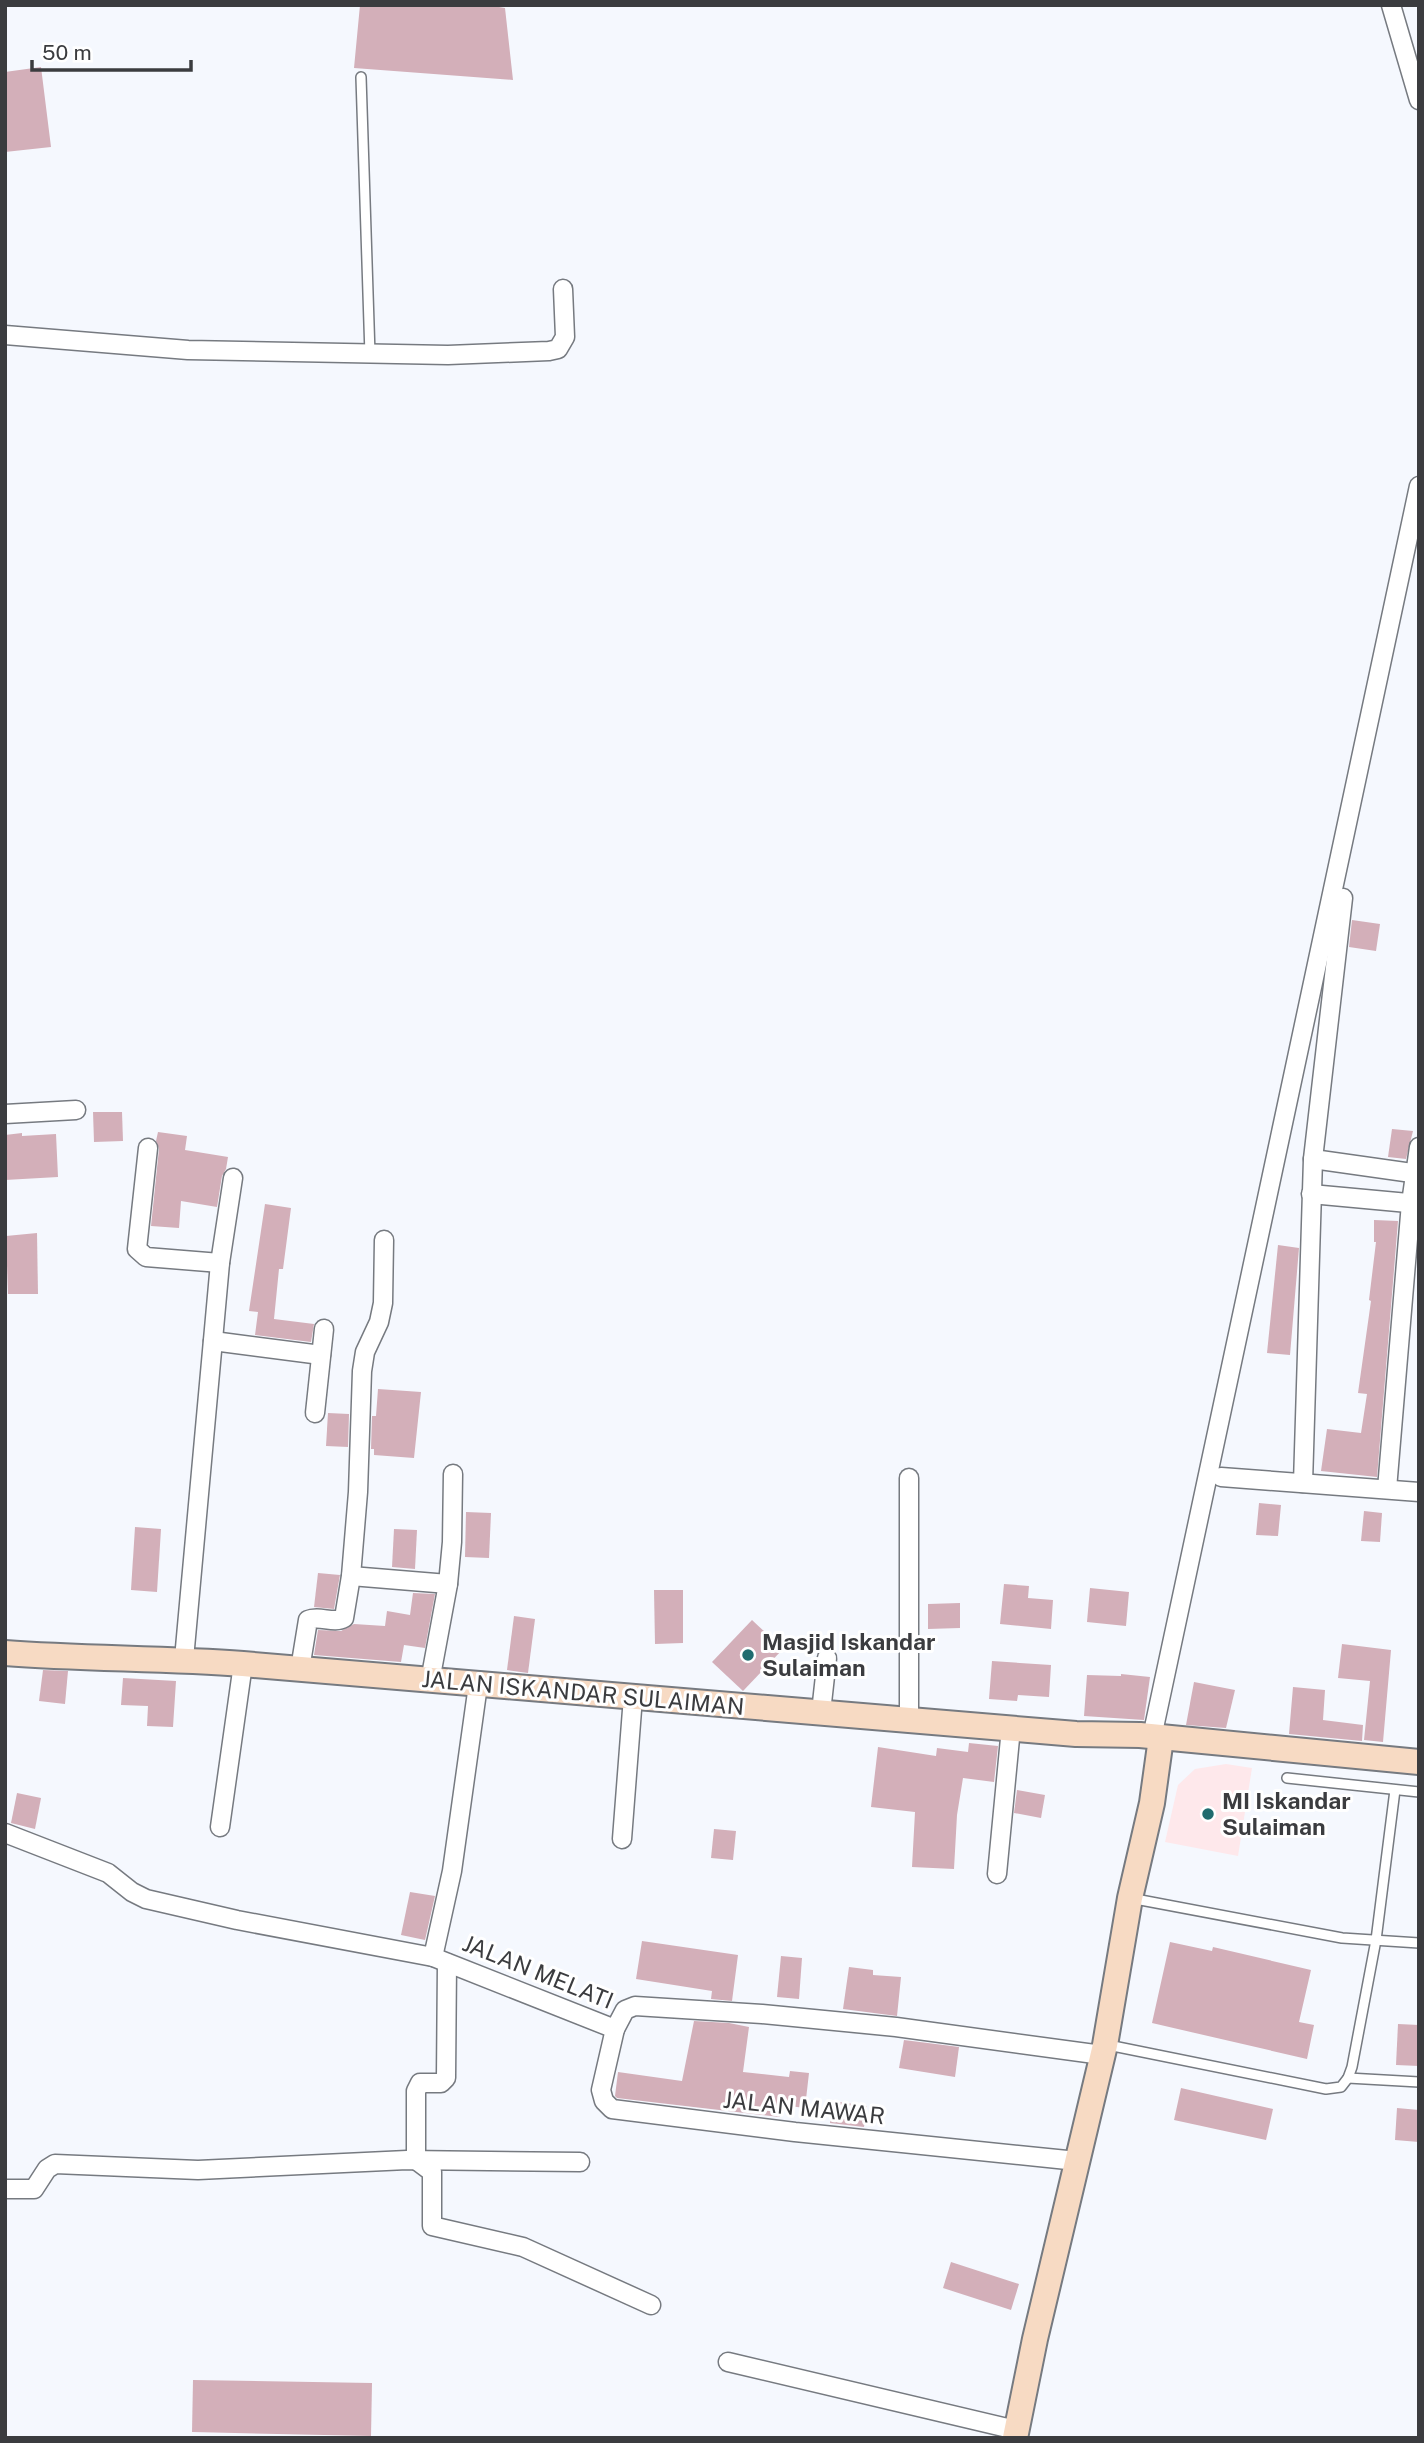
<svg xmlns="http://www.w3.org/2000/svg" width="1424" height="2443" font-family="'Public Sans',sans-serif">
	<rect width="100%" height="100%" fill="#f5f8fe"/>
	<polygon fill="#fee8eb" points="1226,1764 1252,1768 1238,1856 1165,1842 1178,1785 1195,1769"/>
	<g fill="#d3afb9">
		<polygon points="360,5 499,5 499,7 505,8 513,80 354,68"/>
		<polygon points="41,67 51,147 5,152 5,72"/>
		<polygon points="1352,920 1380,924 1376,951 1349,947"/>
		<polygon points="93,1112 122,1112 123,1141 94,1142"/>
		<polygon points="1392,1129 1413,1131 1406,1159 1388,1157"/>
		<polygon points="158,1132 187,1136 185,1150 228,1157 226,1169 222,1176 217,1207 181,1201 179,1228 151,1226 159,1149 156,1141"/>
		<polygon points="22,1133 22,1136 56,1134 58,1177 5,1180 5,1135"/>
		<polygon points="265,1204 291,1208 283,1269 279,1269 274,1319 314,1324 311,1342 255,1335 258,1312 249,1311"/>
		<polygon points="1374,1220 1398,1221 1377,1477 1321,1471 1327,1429 1361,1433 1367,1394 1358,1393 1371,1301 1369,1300 1376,1242 1374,1242"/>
		<polygon points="37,1233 38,1294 8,1294 6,1236"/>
		<polygon points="1278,1245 1299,1248 1290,1355 1267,1353"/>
		<polygon points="378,1389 421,1392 414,1458 374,1455 374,1449 371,1449 372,1416 376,1416"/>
		<polygon points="328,1413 349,1414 348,1447 326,1446"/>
		<polygon points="1259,1503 1281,1505 1278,1536 1256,1535"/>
		<polygon points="1364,1511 1382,1513 1380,1542 1361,1541"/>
		<polygon points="466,1512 491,1513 489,1558 465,1557"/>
		<polygon points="135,1527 161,1529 157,1592 131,1590"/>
		<polygon points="394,1529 417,1530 415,1569 392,1567"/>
		<polygon points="318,1573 340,1575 334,1609 314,1607"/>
		<polygon points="1004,1584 1029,1586 1028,1598 1053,1600 1051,1629 1000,1624"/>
		<polygon points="1090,1588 1129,1592 1126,1626 1087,1622"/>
		<polygon points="654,1590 683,1590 683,1643 655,1644"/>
		<polygon points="413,1593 435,1594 425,1648 404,1645 401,1662 314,1655 318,1630 341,1631 354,1624 385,1626 387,1611 410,1615"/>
		<polygon points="960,1603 960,1628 928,1629 928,1604"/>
		<polygon points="514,1616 535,1619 528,1673 507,1670"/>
		<polygon points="752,1620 783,1649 743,1691 712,1662"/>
		<polygon points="1342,1644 1391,1650 1383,1742 1364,1740 1370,1681 1338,1678"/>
		<polygon points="992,1661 1051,1665 1049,1697 1018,1695 1017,1701 989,1699"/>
		<polygon points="43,1670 68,1671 65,1704 39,1701"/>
		<polygon points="1121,1674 1150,1677 1144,1720 1084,1716 1087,1675 1121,1676"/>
		<polygon points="123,1678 176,1681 173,1727 147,1726 148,1706 121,1705"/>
		<polygon points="1194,1682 1235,1690 1226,1728 1186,1725"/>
		<polygon points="1293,1687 1325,1690 1323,1720 1363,1725 1362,1741 1289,1734"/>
		<polygon points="969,1743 998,1746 994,1782 963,1778 957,1815 954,1869 912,1867 915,1812 871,1807 878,1747 936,1756 937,1748 968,1752"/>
		<polygon points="1017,1790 1045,1795 1041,1818 1014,1813"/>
		<polygon points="17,1793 41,1798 35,1829 11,1823"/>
		<polygon points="714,1829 736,1831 733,1860 711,1858"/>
		<polygon points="410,1892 435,1896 425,1940 401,1935"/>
		<polygon points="642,1941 738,1955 732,2001 711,1999 712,1991 636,1979"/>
		<polygon points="1170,1942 1212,1951 1213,1947 1311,1970 1299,2022 1314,2025 1307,2059 1152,2023"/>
		<polygon points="781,1956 802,1958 799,1999 777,1997"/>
		<polygon points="849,1967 873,1970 873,1975 901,1977 897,2016 843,2009"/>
		<polygon points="694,2021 729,2023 749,2027 743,2072 789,2077 790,2071 809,2073 805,2108 781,2105 780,2117 617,2098 615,2096 618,2072 682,2081"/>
		<polygon points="1398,2024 1419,2025 1419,2066 1396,2065"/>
		<polygon points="904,2040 959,2047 955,2077 899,2068"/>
		<polygon points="1181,2088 1273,2109 1266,2140 1174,2120"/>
		<polygon points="833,2101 867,2106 864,2127 830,2123"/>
		<polygon points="1397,2108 1419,2110 1419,2142 1395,2140"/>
		<polygon points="951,2262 1019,2284 1011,2310 943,2288"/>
		<polygon points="193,2380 372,2383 371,2436 192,2432"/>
	</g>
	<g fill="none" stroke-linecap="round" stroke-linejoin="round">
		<defs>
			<g id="lane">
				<polyline points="361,77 370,355"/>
				<polyline points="1287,1778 1419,1792"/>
				<polyline points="1130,1898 1342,1938 1419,1943"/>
				<polyline points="1108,2045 1326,2089 1341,2087 1348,2078 1352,2067 1376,1940 1395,1790"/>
				<polyline points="1348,2078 1419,2082"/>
			</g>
			<g id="street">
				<polyline points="1391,5 1419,100"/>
				<polyline points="5,335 188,350 448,355 549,351 558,349 565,337 563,289"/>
				<polyline points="5,1114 76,1110"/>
				<polyline points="148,1148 137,1249 146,1257 220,1263"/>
				<polyline points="1313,1159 1419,1174"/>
				<polyline points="1311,1194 1419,1204"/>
				<polyline points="213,1341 321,1355"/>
				<polyline points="315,1413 324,1329"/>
				<polyline points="1221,1477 1419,1492"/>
				<polyline points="909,1478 909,1719"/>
				<polyline points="1303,1483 1313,1159 1343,898"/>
				<polyline points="1387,1489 1411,1203 1419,1147"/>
				<polyline points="351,1576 448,1584"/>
				<polyline points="184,1659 220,1263 233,1178"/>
				<path d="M300 1669 308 1620C319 1615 334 1624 344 1618L351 1576 358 1492 362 1371 365 1352 379 1322 383 1303 384 1240"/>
				<polyline points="430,1681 448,1584 452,1542 453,1474"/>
				<polyline points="821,1712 827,1658"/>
				<polyline points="1152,1737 1419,486"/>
				<polyline points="220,1827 243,1664"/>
				<polyline points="5,1833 108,1873 132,1892 146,1899 237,1920 433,1957 615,2029 625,2010 635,2006 762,2014 896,2027 1102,2055"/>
				<polyline points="622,1839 633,1697"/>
				<polyline points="997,1874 1011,1728"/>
				<polyline points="433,1957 452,1871 478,1685"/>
				<polyline points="447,1963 446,2078 441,2083 420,2083 416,2091 416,2160 432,2172 432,2226 523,2247 651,2305"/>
				<polyline points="615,2029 601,2090 604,2101 612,2109 795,2132 1077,2161"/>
				<polyline points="5,2189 34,2189 47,2169 55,2164 198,2170 407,2160 580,2162"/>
				<polyline points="728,2362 1016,2430"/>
			</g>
			<g id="secondary">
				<path d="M5 1653C84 1659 164 1658 243 1664L1076 1734 1140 1735 1419 1762"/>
				<polyline points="1015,2438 1035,2339 1105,2045 1130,1898 1152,1803 1161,1738"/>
			</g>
		</defs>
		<use href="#lane" stroke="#767a80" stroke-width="12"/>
		<use href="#street" stroke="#767a80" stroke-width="21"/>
		<use href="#secondary" stroke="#767a80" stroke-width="28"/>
		<use href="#lane" stroke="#fff" stroke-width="9"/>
		<use href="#street" stroke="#fff" stroke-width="18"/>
		<use href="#secondary" stroke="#f7dac3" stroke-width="24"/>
	</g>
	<g fill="#206c6f" stroke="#fff" stroke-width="2.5">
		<circle cx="748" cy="1655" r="7"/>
		<circle cx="1208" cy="1814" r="7"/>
	</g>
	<g text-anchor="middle" stroke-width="6" stroke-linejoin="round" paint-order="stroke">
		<g font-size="23" font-weight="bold" fill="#3b3c3f" stroke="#fff" text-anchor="start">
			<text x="762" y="1650">Masjid Iskandar<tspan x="762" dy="26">Sulaiman</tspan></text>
			<text x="1222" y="1809">MI Iskandar<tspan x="1222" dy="26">Sulaiman</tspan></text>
		</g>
		<g font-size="23" fill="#3b3c3f" stroke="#fff">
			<text transform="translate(583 1693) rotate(5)" y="8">JALAN ISKANDAR SULAIMAN</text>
			<text transform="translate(538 1972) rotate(22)" y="8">JALAN MELATI</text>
			<text transform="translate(804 2108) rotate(6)" y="8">JALAN MAWAR</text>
		</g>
	</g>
	<rect width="1424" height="2443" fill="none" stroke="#3b3c3f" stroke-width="14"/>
	<path d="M32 60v10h159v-10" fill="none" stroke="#3b3c3f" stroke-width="3.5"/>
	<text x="42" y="60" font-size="21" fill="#3b3c3f" stroke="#ffffff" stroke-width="5" paint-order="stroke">50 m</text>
</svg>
